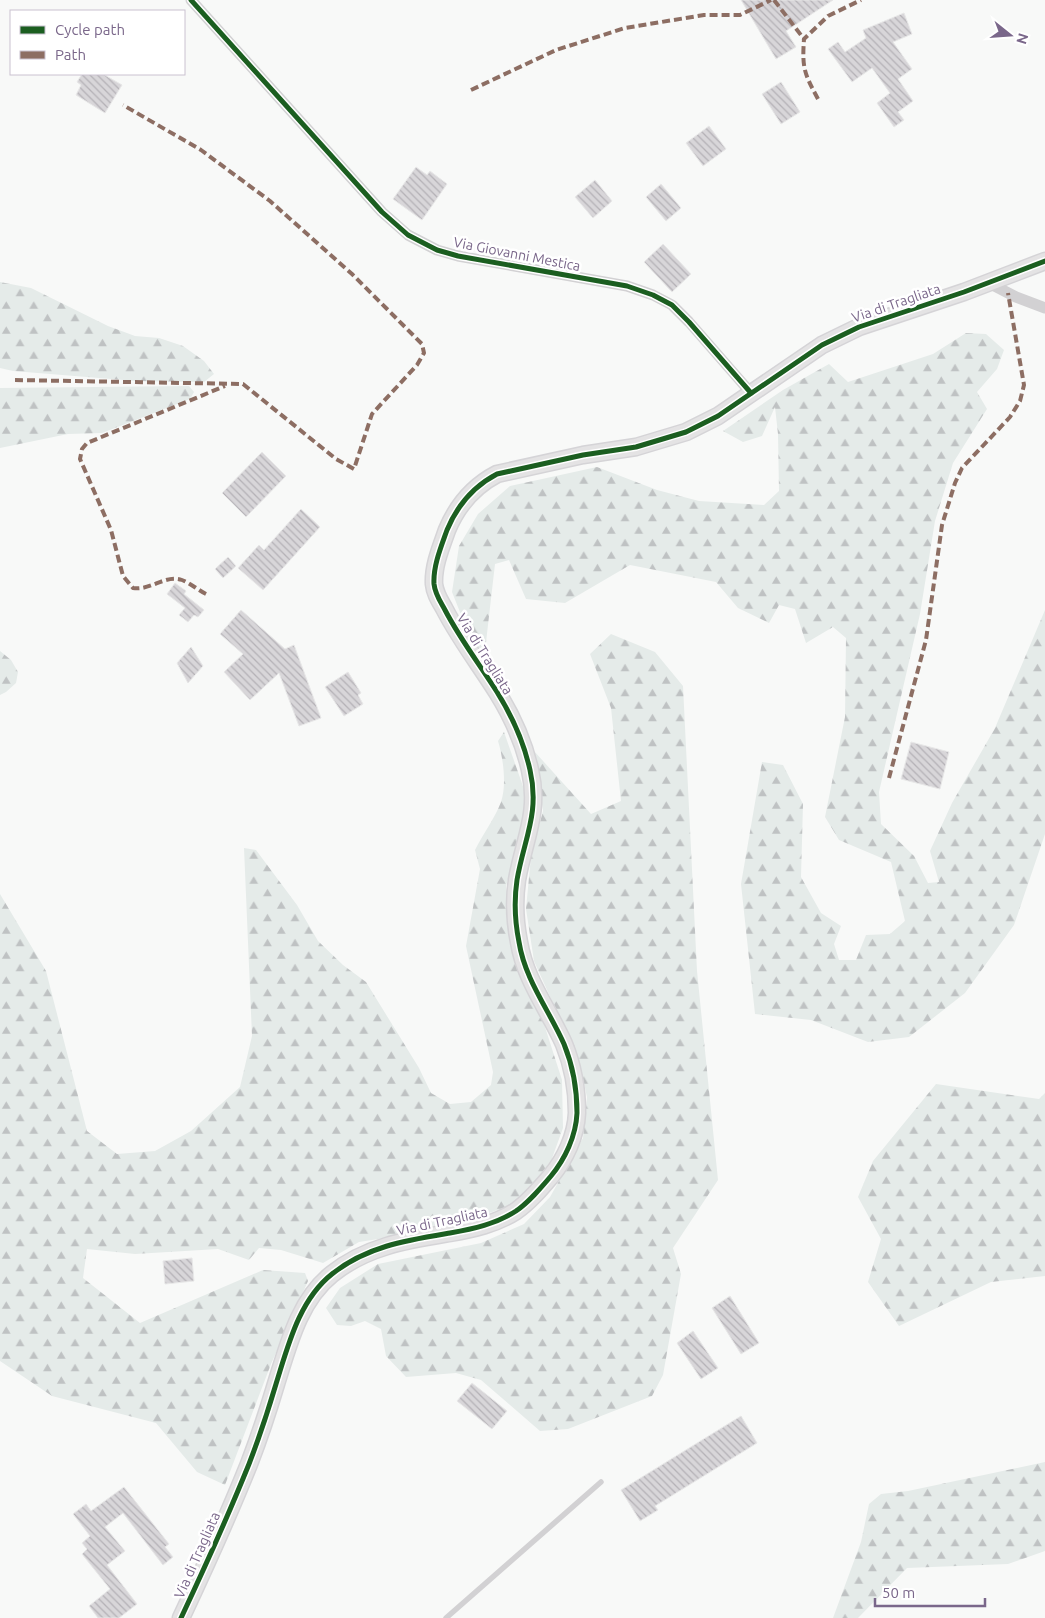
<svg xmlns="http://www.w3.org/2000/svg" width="1045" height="1618" font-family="Ubuntu,sans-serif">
	<defs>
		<pattern id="forest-firs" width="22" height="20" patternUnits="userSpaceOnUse" patternTransform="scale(1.25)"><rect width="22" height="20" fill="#e5ebe9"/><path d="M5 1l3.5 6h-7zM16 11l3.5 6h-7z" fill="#bfc2c3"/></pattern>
		<pattern id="building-back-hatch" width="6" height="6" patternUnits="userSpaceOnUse" patternTransform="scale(1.25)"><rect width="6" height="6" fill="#d8d6d9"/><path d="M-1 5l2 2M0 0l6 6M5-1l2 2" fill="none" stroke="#b4b1b6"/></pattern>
	</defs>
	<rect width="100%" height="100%" fill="#f8f9f8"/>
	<g fill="url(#forest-firs)">
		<polygon points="0,282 31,288 108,326 135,336 159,338 183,346 204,361 214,374 204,382 136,381 13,371 0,368"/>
		<polygon points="966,333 986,334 1004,350 997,369 977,392 987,409 953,463 935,521 920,614 879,792 881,824 914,856 928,883 939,882 930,851 952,803 995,728 1045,610 1045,834 1014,925 965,993 909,1037 868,1042 811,1020 755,1014 741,884 762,762 783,765 803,804 801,877 821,913 841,926 834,944 839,960 856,960 866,935 890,934 905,921 891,862 839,840 825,817 845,717 846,638 833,627 806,643 795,609 779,605 769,623 738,608 716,582 630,565 565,603 526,599 509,560 495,564 485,651 473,645 452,592 459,546 478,514 510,486 597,467 657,490 699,501 764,505 779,491 778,434 775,407 762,436 743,442 723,431 783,390 829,364 848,382 933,354"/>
		<polygon points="189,386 194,392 190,399 102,433 68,434 0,448 0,388"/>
		<polygon points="611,634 655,652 683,686 697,971 718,1180 673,1248 681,1274 663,1375 652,1396 568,1429 540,1431 481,1380 456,1373 406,1377 386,1356 381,1329 365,1321 351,1326 337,1325 326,1308 340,1288 378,1264 481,1243 524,1224 550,1197 583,1138 587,1097 579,1061 534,961 526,909 531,856 543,811 534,751 591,814 621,801 611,708 590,654"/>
		<polygon points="0,651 11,660 18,672 16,683 6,692 0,695"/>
		<path d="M504 732 525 792 524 824 506 886 511 947 545 1027 562 1080 563 1128 551 1161 518 1203 443 1229 359 1242 323 1263 281 1250 259 1248 249 1260 218 1249 135 1254 87 1249 83 1278 140 1323 263 1270 305 1273 308 1281 271 1364 225 1485 197 1472 156 1423 52 1396 0 1361V894L46 971 87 1131 117 1154 155 1151 191 1131 240 1087 252 1036 244 848 256 850 297 905 318 941 343 965 366 982 419 1068 431 1093 450 1104 471 1102 491 1085 493 1072 466 946 480 869 475 850C483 834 495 818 501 802 507 785 503 757 498 741Z"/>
		<polygon points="936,1084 1039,1099 1045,1093 1045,1276 991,1282 899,1326 868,1282 881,1239 858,1197 873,1161"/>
		<polygon points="1045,1462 1045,1551 1008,1564 907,1568 858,1618 833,1618 861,1542 869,1504 881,1494 908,1491"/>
	</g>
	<g fill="url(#building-back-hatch)" stroke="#e8e8e8">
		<polygon points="741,0 833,0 786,31 796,47 776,59"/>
		<polygon points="904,13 912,34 893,42 912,69 898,79 913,101 898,112 904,120 894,127 877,103 890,93 872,68 852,82 828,49 838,42 845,52 866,38 863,30"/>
		<polygon points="82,74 103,74 122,85 105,113 76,95 81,85 77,82"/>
		<polygon points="781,82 800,112 781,124 762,94"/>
		<polygon points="709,126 726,149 703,166 686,143"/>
		<polygon points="416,167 427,175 430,171 447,184 422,220 393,199"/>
		<polygon points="595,180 612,201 593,218 575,197"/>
		<polygon points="661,184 681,208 666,221 646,197"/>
		<polygon points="663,244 691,274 672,292 644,262"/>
		<polygon points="262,452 286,476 246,517 222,493"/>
		<polygon points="301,509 320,527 263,590 238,568 259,545 264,550"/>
		<polygon points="228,557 236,566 223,578 215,569"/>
		<polygon points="175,583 186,591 184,594 204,610 198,617 194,615 188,622 179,615 185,608 167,594"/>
		<polygon points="241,610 285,649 294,645 321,718 299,726 279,673 250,700 224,672 243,654 220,634"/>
		<polygon points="191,647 203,666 188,683 177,663"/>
		<polygon points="348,672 361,693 358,695 363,704 344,716 325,687"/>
		<polygon points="911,742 949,752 940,789 901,779"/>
		<polygon points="192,1258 194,1281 165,1284 163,1261"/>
		<polygon points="730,1296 759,1343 741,1354 712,1308"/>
		<polygon points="693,1331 718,1368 701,1379 677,1343"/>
		<polygon points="472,1383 507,1411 492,1429 457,1401"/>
		<polygon points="741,1416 757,1443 655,1506 658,1510 640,1521 621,1490"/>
		<polygon points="124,1487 169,1544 165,1547 173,1557 163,1565 123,1513 105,1527 125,1551 107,1565 137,1604 119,1618 98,1618 89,1606 110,1589 82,1554 87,1549 82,1543 90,1536 73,1514 86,1504 91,1511"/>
	</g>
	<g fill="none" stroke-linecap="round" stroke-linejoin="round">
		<defs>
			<path id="secondary" d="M181 1618C205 1567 228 1516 249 1464 259 1438 268 1411 276 1384 288 1346 299 1300 332 1274 367 1246 408 1240 450 1233 473 1229 496 1224 516 1211 529 1202 540 1189 551 1176 565 1159 576 1136 577 1113 577 1089 573 1066 564 1044 549 1010 525 980 519 942 515 922 514 900 517 880 524 839 540 813 530 770 524 743 512 716 497 692 480 665 460 639 445 610 440 601 435 594 434 584 433 566 441 547 447 530 457 506 474 486 497 474L583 455 636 447 686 432 718 416 822 345 859 327 964 292 1045 261"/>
		</defs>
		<use href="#secondary" stroke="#d5d4d7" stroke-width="19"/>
		<polyline stroke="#d2d1d3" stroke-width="5.5" points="446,1618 601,1482"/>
		<g stroke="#d2d1d3" stroke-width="11">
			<polyline points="191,0 382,212 408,235 437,250 458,256 627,286 653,295 672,305 689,322 751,393"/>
			<polyline points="987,282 1016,297 1045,308"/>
		</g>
		<use href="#secondary" stroke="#e4e3e4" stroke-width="16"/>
		<g stroke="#8d6e63" stroke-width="4" stroke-dasharray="8 4" stroke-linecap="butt">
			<polyline points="774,0 804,39"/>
			<polyline points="471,90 556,50 625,28 704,15 740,15 771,0"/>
			<path d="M818 99C804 73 802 68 804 39L828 16 861 0"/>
			<polyline points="15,380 243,384 336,459 354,469 372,414 417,365 424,353 422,344 352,274 270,201 201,150 123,105"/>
			<path d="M206 594C198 590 190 583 182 580 166 574 150 591 133 588L123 576 111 530 80 459 82 449 87 443 225 386"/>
			<polyline points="889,778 926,640 942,525 955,483 962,468 1010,417 1020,401 1024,385 1008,293"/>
		</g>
		<defs>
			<g id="cycleway">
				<polyline points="191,0 382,212 408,235 437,250 458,256 627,286 653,295 672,305 689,322 751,393"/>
				<path d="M181 1618C205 1567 228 1516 249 1464 259 1438 268 1411 276 1384 288 1346 299 1300 332 1274 367 1246 408 1240 450 1233 473 1229 496 1224 516 1211 529 1202 540 1189 551 1176 565 1159 576 1136 577 1113 577 1089 573 1066 564 1044 549 1010 525 980 519 942 515 922 514 900 517 880 524 839 540 813 530 770 524 743 512 716 497 692 480 665 460 639 445 610 440 601 435 594 434 584 433 566 441 547 447 530 457 506 474 486 497 474L583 455 636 447 686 432 718 416 822 345 859 327 964 292 1045 261"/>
			</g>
		</defs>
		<use href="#cycleway" stroke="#fff" stroke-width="8"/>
		<use href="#cycleway" stroke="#1b5e20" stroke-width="5"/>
	</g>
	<g text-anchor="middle" stroke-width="5" stroke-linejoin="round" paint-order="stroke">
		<g font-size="14" fill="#7a678a" stroke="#fff">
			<text transform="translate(517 254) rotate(11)" y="5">Via Giovanni Mestica</text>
			<text transform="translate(896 303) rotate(-19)" y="5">Via di Tragliata</text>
			<text transform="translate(485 654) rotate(58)" y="5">Via di Tragliata</text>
			<text transform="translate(442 1221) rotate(-12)" y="5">Via di Tragliata</text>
			<text transform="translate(197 1555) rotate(-66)" y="5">Via di Tragliata</text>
		</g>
	</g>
	<rect x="10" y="10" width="175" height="65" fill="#ffffff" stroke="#cac2d0"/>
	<rect x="20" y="26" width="25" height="8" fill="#1b5e20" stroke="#cac2d0"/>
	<text x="55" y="35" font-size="15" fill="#7a678a">Cycle path</text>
	<rect x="20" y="51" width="25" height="8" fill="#8d6e63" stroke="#cac2d0"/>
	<text x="55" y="60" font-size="15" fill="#7a678a">Path</text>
	<g transform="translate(1010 35) rotate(107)" stroke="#ffffff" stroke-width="4" paint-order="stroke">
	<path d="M0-4L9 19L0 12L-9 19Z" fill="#7a678a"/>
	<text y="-8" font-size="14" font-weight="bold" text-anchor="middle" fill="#7a678a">N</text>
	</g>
	<path d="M875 1598v8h110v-8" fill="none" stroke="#7a678a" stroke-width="2.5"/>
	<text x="882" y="1598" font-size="15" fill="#7a678a" stroke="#ffffff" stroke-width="4" paint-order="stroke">50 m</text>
</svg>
